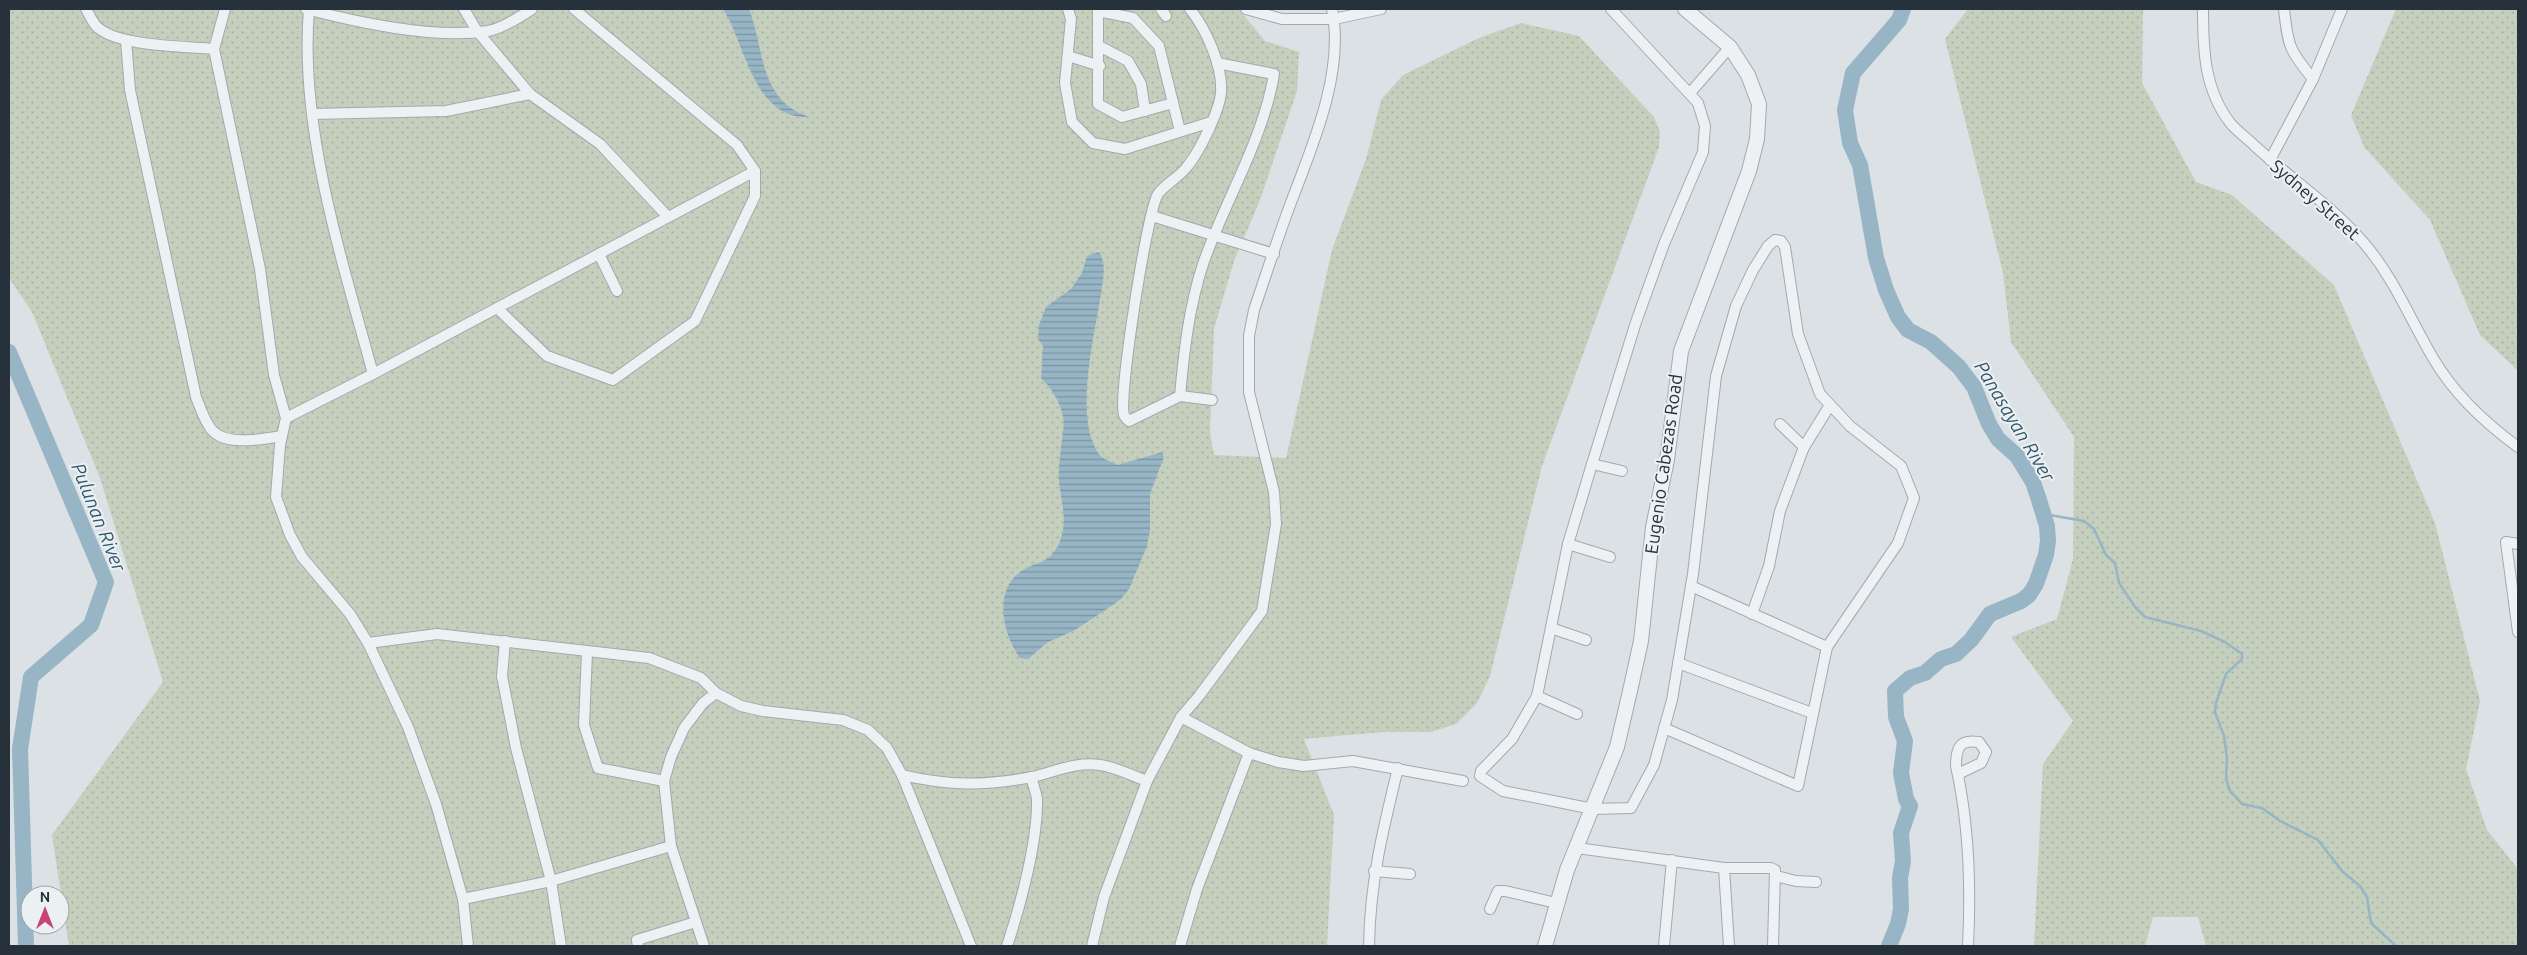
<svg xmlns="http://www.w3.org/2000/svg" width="2527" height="955" font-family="Ubuntu,sans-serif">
	<defs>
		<pattern id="grass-dots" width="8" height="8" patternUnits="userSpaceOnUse" patternTransform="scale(1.25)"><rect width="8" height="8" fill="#c5cfbd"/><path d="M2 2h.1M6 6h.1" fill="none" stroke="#a9b2a3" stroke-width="1.8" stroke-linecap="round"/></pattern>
		<pattern id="water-rules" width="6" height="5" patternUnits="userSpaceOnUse" patternTransform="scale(1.25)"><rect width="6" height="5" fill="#97b5c5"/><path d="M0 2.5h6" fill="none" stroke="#7b94a1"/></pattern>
	</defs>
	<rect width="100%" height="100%" fill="#dce1e5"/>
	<g fill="url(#grass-dots)">
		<polygon points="9,9 1239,9 1265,41 1299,52 1297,91 1260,200 1234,261 1214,329 1210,432 1214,455 1286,458 1332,250 1366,159 1381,100 1403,75 1479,38 1521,23 1579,36 1654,117 1660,132 1659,147 1542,466 1490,676 1477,703 1456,724 1431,732 1383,732 1304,739 1334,815 1327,946 69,946 52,835 163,682 100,478 32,312 9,278"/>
		<polygon points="1968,9 2143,9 2142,83 2196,182 2232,195 2334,285 2435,523 2480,701 2466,769 2487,830 2518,869 2518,946 2206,946 2198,917 2153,917 2145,946 2034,946 2043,764 2073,721 2011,637 2057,619 2073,559 2074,437 2011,342 2003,273 1945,39"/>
		<polygon points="2396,9 2518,9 2518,371 2480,335 2430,220 2364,147 2351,115"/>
	</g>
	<g fill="url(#water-rules)">
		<path d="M723 9H749C765 50 758 99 809 117 753 119 746 45 723 9Z"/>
		<path d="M1099 252C1107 263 1103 281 1101 293 1095 335 1073 418 1099 454 1102 459 1112 462 1118 465L1162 452 1164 457 1150 494V530L1147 546 1129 589 1121 599 1104 611 1073 631 1048 642 1028 659 1020 658C1003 635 993 592 1020 572 1037 560 1051 565 1060 541 1068 520 1061 502 1059 481 1058 470 1060 458 1061 447 1062 438 1065 425 1063 416 1060 402 1051 387 1041 378L1043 346 1038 339 1039 325 1046 307 1071 289 1082 273 1087 256Z"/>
	</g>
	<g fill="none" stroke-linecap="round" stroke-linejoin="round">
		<polyline stroke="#97b5c5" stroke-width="2.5" points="2044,514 2084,521 2094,529 2106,555 2115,563 2119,583 2135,607 2145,617 2201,631 2225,642 2242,654 2242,659 2226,674 2216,703 2215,712 2224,736 2227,758 2226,779 2230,791 2242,804 2262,808 2280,821 2318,840 2343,872 2360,886 2367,897 2371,923 2396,946"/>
		<g stroke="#97b5c5" stroke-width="16">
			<polyline points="9,352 106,582 91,625 31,677 20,749 26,946"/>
			<polyline points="1889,946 1898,924 1901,909 1900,878 1903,861 1901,833 1910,806 1906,799 1901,773 1905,741 1896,717 1895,691 1910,678 1925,673 1941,659 1956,654 1971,640 1990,614 2021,601 2029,595 2036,584 2046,555 2048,541 2047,526 2039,500 2033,482 2017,456 1998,439 1989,424 1974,387 1959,367 1931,342 1908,330 1898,317 1886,290 1876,258 1860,165 1850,143 1845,110 1853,73 1899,20 1903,9"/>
		</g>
		<defs>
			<g id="minor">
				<path d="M86 9C89 14 92 21 96 26 117 47 184 46 214 49"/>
				<polyline points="225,9 214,49 260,269 274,375 286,418 280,445 276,497 290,535 302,557 350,614 368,643 408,727 436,804 463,899 468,946"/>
				<path d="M306 9C360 23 433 39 488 31 503 28 520 17 532 9"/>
				<path d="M309 9C299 129 342 259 373 374"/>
				<polyline points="464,9 477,31 530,94 600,144 668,217"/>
				<polyline points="1068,9 1071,19 1065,83 1072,122 1093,143 1125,149 1211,122"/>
				<polyline points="1098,9 1098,104 1122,117 1173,103"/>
				<polyline points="1161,9 1166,16"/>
				<path d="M1190 9C1206 29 1223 66 1221 93 1219 112 1199 153 1186 168 1178 178 1165 184 1158 194 1147 211 1118 398 1124 415 1125 417 1127 419 1129 421L1180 396 1212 400"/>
				<polyline points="1246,9 1282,19 1334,19 1381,9"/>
				<polyline points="1611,9 1698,103 1705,126 1703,152 1664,244 1636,322 1592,464 1568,544 1537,696 1512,739 1481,771 1480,776 1503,791 1593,809 1631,808 1654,765 1672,700 1693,574 1716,376 1736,306 1753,270 1768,246 1775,240 1781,241 1785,247 1798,334 1820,394 1850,426 1901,466 1914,498 1898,543 1827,647 1798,786 1664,728"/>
				<path d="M2203 9C2203 49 2204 90 2231 124 2238 132 2248 139 2256 147 2291 179 2332 206 2363 242 2393 276 2410 319 2433 358 2454 394 2485 423 2518 447"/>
				<path d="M2284 9C2288 46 2289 50 2313 79"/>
				<polyline points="1098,11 1133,18 1159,46 1180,131"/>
				<path d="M126 40 130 90 196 397C200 407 203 417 209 426 221 448 263 439 282 436"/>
				<polyline points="1099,46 1128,61 1141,84 1145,111"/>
				<polyline points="1068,56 1100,66"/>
				<polyline points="1690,93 1730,47"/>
				<polyline points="312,114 446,111 530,94"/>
				<polyline points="2270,160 2313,79 2342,9"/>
				<polyline points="1152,216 1274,254"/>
				<polyline points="599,254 617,291"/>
				<polyline points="497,308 547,356 613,380 695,321 755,196 755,171 737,145 574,9"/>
				<path d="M1180 396C1184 351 1189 307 1203 264 1225 200 1263 141 1274 74L1217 63"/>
				<polyline points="286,418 373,374 755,171"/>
				<polyline points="1780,424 1804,447"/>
				<polyline points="1592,464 1622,471"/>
				<polyline points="1568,544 1610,557"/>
				<polyline points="2518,544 2506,542 2518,632"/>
				<polyline points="1691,586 1827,647"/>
				<polyline points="1752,614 1769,566 1780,511 1804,447 1830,405"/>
				<polyline points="1551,628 1586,640"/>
				<polyline points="505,641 502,676 516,748 551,881 561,946"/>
				<polyline points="368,643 437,634 649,658 701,678 716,693"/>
				<polyline points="587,652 584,725 598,768 664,781"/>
				<polyline points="1678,663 1812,713"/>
				<polyline points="1537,696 1577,714"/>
				<polyline points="1181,717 1249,753 1278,762 1304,766 1353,761 1463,781"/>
				<path d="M1958 774 1981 763 1986 752 1979 742C1960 739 1956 747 1956 766 1969 824 1971 887 1968 946"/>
				<path d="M902 775C949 786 985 786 1032 777 1054 772 1077 761 1100 765 1116 767 1132 776 1147 781"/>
				<polyline points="1577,848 1724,868 1729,946"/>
				<polyline points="1724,868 1771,868 1775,870 1773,946"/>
				<polyline points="1374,871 1410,874"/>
				<polyline points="1776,876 1796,881 1816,882"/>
				<polyline points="463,899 551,881 671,846"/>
				<polyline points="1490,909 1498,891 1505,891 1556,903"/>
				<polyline points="638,946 637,940 696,922"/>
				<polyline points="704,946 671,846 664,781 671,757 684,728 703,703 716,693 741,706 763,711 843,720 868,730 887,748 902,775 971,946"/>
				<path d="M1007 946C1020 907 1038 841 1037 799 1036 792 1033 784 1031 777"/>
				<path d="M1092 946 1104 897 1147 781 1181 717 1199 696 1262 611 1276 524 1274 492 1249 392V336L1254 310C1266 275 1277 240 1290 205 1312 147 1345 72 1332 9"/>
				<polyline points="1180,946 1197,889 1249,753"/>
				<path d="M1369 946C1370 882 1383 829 1398 768"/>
				<polyline points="1664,946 1672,860"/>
			</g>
			<polyline id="tertiary" points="1545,946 1567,870 1617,747 1630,691 1641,641 1653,527 1667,460 1681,351 1749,171 1757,139 1759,104 1748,75 1730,47 1685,9"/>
		</defs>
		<use href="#minor" stroke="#a2a9af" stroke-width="12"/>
		<use href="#tertiary" stroke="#a2a9af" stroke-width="16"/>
		<use href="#minor" stroke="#eef1f4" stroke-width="10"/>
		<use href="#tertiary" stroke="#eef1f4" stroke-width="14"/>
	</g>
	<g text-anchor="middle" stroke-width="4" stroke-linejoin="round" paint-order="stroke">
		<g font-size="18" fill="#26313b" stroke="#ebf0f3">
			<text transform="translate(2315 200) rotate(41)" y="6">Sydney Street</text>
			<text transform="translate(1664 464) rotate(-82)" y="6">Eugenio Cabezas Road</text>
		</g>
		<g font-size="19" font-style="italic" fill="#32576d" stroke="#ebf0f3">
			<text transform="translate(2015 421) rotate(59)" y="7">Panasayan River</text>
			<text transform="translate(99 517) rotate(68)" y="7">Pulunan River</text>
		</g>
	</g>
	<rect width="2527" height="955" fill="none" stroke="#26313b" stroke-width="20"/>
	<g transform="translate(45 910)"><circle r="24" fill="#ebf0f3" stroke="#9ca4a9"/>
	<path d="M0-4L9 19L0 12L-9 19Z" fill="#c8436f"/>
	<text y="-8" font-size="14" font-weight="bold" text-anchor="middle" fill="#26313b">N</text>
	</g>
</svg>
